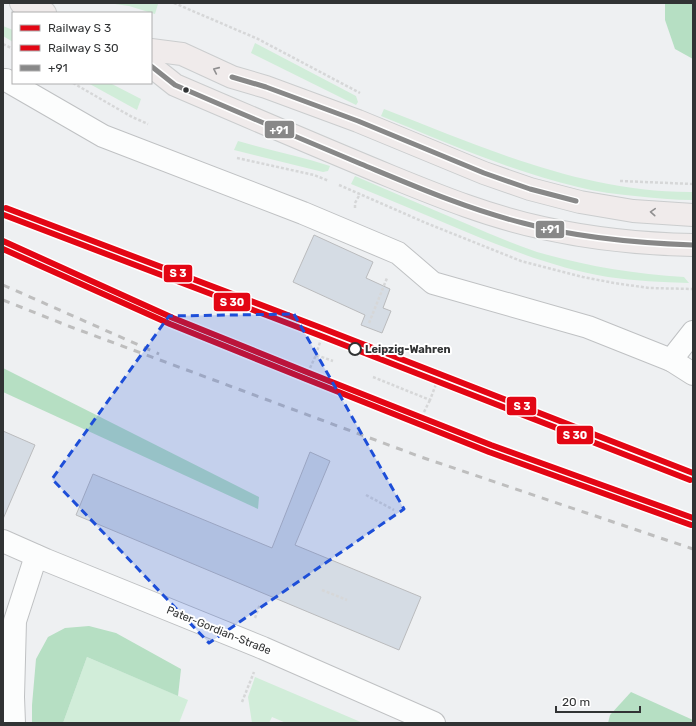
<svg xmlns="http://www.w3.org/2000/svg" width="696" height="726" font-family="Rubik,sans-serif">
	<rect width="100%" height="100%" fill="#eef0f2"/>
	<g fill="#d1edd9">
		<polygon points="108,3 156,3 158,4 155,14 129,6"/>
		<polygon points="3,26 13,30 13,42 3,36"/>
		<polygon points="255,43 356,96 358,102 356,105 251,53"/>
		<polygon points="88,83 110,83 141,99 137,110"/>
		<path d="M384 109C484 148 584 193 693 192V200C674 200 654 198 635 196 616 194 597 192 578 187 510 171 445 142 381 116Z"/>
		<path d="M238 141C269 150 300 156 330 166L328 171 323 172 234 150Z"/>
		<path d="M355 176C392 192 429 208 467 224 490 234 513 244 537 252 586 266 634 274 684 277L689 283C662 282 635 281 608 277 554 268 502 247 452 226 419 212 385 198 351 184Z"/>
		<polygon points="87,657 188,700 179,723 63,723"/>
		<polygon points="255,677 363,723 286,723 272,717 269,723 252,723 248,697"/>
	</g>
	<g fill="#b6dfc3">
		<polygon points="665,3 693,3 693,59 675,49 665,20"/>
		<polygon points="3,368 259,497 258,509 3,392"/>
		<polygon points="89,626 116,633 181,669 178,696 87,657 63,723 32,723 32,705 36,659 48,637 65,628"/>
		<polygon points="631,692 693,720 693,723 608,723 610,715"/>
	</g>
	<g fill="#d5dce4" stroke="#babbbd">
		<polygon points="314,235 373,262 366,278 390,289 383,308 391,311 382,333 361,325 365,315 293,282"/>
		<polygon points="3,431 35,445 3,519"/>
		<polygon points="310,452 330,461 295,545 421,597 399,650 76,515 93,474 272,548"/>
	</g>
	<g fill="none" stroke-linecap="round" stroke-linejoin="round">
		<defs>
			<g id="minor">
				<polyline points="3,80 6,80 103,136 303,213 398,253 433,283 588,327 671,360 693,374"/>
				<polyline points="671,360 693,332"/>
				<polyline points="3,541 46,560 263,648 434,723"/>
				<polyline points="14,723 13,697 15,621 36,556"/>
			</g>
			<g id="major">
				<polyline points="21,3 45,13"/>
				<polyline points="151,50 182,54 232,77 266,87 358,121 484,173 530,189 580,202 633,211 693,215"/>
				<path d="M151 66 175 85C247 116 319 147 392 177 441 197 491 217 543 228 593 239 642 244 693 245"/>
			</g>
		</defs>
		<use href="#minor" stroke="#bfc1c3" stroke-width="24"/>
		<use href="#major" stroke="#cbcdce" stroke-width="24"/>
		<g stroke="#d6d7d8" stroke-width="2.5" stroke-dasharray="3 2" stroke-linecap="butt">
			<polyline points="174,3 258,39 360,93"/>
			<polyline points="3,44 13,49"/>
			<polyline points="73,83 132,117 148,124"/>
			<polyline points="237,158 314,175 329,181"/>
			<polyline points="620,181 693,184"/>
			<polyline points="339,185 426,223 521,261 583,277 614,283 649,288 693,289"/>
			<polyline points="355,208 355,203 360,194"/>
			<polyline points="369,323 387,278"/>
			<polyline points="316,355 321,339"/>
			<polyline points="310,368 316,355 333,361"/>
			<polyline points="373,377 430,400 436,384"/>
			<polyline points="424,412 430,400"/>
			<polyline points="366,495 394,510"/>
			<polyline points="322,590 347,600"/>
			<polyline points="255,618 260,604"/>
			<polyline points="242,702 254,672"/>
		</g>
		<use href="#minor" stroke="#fcfdfd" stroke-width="22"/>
		<use href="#major" stroke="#f0ebeb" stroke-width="22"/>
		<g stroke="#bebebe" stroke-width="3" stroke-dasharray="7 7" stroke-linecap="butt">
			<polyline points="3,285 159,354"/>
			<polyline points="3,300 71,327 421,457 693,549"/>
		</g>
		<defs>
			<g id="bus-1">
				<path d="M151 66 175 85C237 112 299 138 361 164 414 186 467 209 523 223 578 238 636 243 693 245"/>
				<polyline points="232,77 266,87 358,121 484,173 530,189 576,201"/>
			</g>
		</defs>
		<use href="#bus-1" stroke="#fff" stroke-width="8"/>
		<use href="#bus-1" stroke="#888" stroke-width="5"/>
		<defs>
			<g id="rail-1">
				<polyline points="6,208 319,327 693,473"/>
				<polyline points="3,241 173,318 309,373 491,445 693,518"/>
			</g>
			<g id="rail-2">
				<polyline points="4,215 316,334 690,480"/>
				<polyline points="3,249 170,324 306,379 489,452 691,525"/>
			</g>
		</defs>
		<use href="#rail-1" stroke="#fff" stroke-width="9"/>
		<use href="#rail-2" stroke="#fff" stroke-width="9"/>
		<use href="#rail-1" stroke="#e30614" stroke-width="6"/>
		<use href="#rail-2" stroke="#e30614" stroke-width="6"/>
	</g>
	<defs><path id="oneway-chevron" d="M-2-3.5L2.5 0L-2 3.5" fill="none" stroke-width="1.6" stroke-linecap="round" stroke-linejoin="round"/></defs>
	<g stroke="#908f90">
		<use href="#oneway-chevron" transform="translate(216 70) rotate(-156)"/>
		<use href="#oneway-chevron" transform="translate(653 212) rotate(-176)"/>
	</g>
	<path fill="#1d4ed8" fill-opacity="0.2" stroke="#1d4ed8" stroke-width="3" stroke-dasharray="8 5" stroke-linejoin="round" d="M294 314 404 509 209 643 52 479 169 316Z"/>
	<circle fill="#313334" stroke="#fff" stroke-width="1.5" cx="186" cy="90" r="3.5"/>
	<circle fill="#fff" stroke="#313334" stroke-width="2" cx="355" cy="349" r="6"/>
	<g text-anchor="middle" stroke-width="4" stroke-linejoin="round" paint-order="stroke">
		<g font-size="11" font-weight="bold" fill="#313334" stroke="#fff" text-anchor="start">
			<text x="365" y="353">Leipzig-Wahren</text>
		</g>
		<g font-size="11" fill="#313334" stroke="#fff">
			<text transform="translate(219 630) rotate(22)" y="4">Pater-Gordian-Straße</text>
		</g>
	</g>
	<g stroke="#fff" stroke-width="1.5">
		<rect x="264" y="120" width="31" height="19" rx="4" fill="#888"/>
		<rect x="535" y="220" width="30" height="19" rx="4" fill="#888"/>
		<rect x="163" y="264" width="30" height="19" rx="4" fill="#e30614"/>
		<rect x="213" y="292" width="38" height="20" rx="4" fill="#e30614"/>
		<rect x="506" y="396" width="31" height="20" rx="4" fill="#e30614"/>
		<rect x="556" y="425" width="38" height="20" rx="4" fill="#e30614"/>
	</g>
	<g font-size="11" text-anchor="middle" font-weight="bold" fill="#fff">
		<text x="279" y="134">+91</text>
		<text x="550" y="233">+91</text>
		<text x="178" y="277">S 3</text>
		<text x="232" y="306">S 30</text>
		<text x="522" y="410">S 3</text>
		<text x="575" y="439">S 30</text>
	</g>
	<rect width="696" height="726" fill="none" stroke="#313334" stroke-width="8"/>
	<rect x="12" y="12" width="140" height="72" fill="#ffffff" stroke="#adadae"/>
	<rect x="20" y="25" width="20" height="6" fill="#e30614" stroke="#adadae"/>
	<text x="48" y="32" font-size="12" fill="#313334">Railway S 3</text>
	<rect x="20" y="45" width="20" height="6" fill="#e30614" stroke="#adadae"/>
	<text x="48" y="52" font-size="12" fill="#313334">Railway S 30</text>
	<rect x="20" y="65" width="20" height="6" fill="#888888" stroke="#adadae"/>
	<text x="48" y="72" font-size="12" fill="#313334">+91</text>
	<path d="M556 706v6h84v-6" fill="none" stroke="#313334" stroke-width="2"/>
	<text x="562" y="706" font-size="12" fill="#313334" stroke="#ffffff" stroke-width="3" paint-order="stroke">20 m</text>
</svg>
